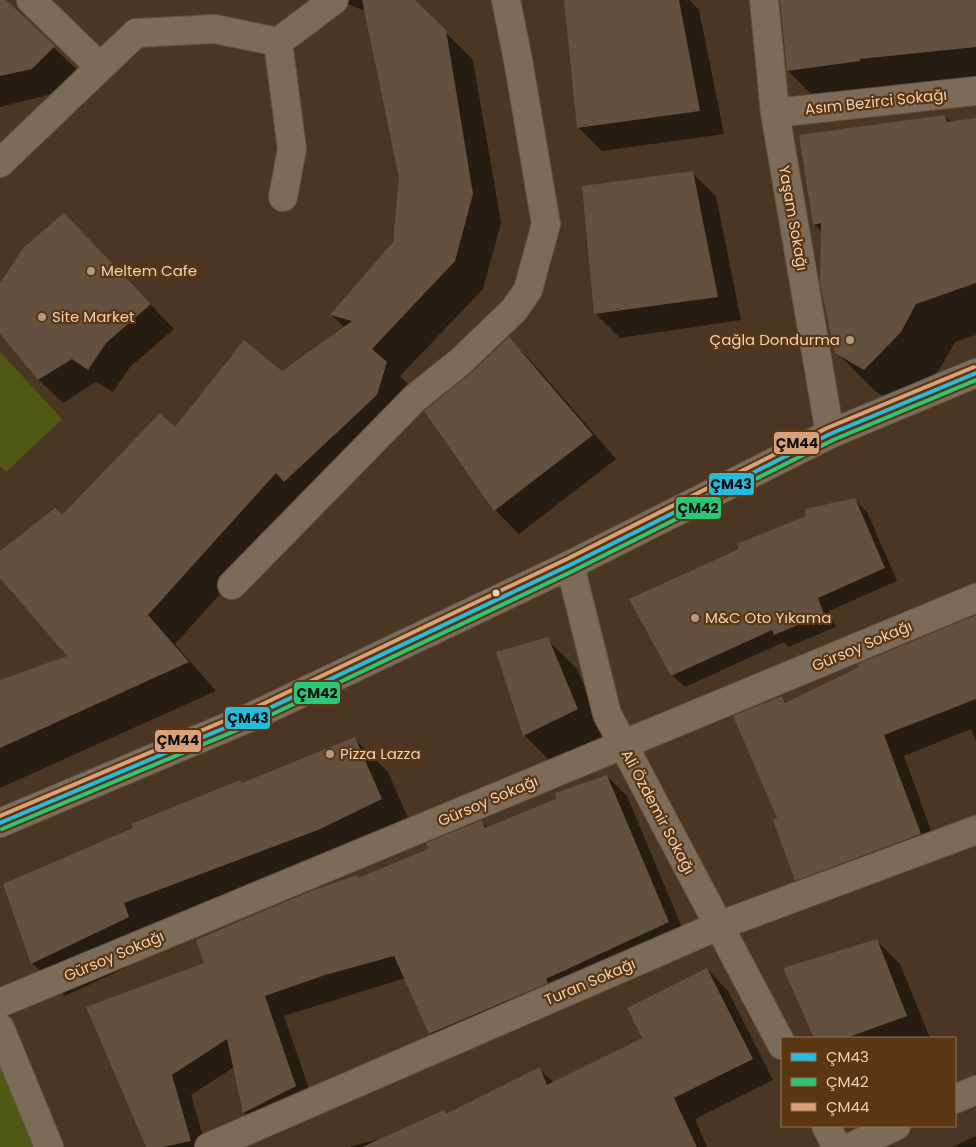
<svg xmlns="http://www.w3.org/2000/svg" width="976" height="1147" font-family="Poppins,sans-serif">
	<rect width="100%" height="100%" fill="#4a3623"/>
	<g fill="#4f5913">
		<polygon points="0,352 62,419 6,472 0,466"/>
		<polygon points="0,1061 36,1147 0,1147"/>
	</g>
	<g fill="#0007">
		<polygon points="0,0 4,0 78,71 56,93 0,107"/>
		<polygon points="338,0 413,0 473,60 501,223 483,289 400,376 415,391 304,501 175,644 216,691 0,788 0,681 69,657 0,576 0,553 62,517 175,429 282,373 345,328 331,315 394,243 400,178 365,11"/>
		<polygon points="576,0 689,0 699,10 724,134 602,151 578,127"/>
		<polygon points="781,0 976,0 976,89 826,109 788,71"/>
		<polygon points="945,116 951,122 976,120 976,335 955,342 939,370 903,408 875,391 836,352 822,232 814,224"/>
		<polygon points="692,173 716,196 741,320 620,338 596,314 583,187"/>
		<polygon points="88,239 174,329 130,367 113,392 96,382 63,403 39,380 0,332 0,285"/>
		<polygon points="509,339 533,363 616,459 519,534 495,510 426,411 472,374"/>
		<polygon points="854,499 867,512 897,581 829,611 836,627 788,647 784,642 685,687 672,675 740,549"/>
		<polygon points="976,615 976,741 971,729 904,756 940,855 817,901 796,880 779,819 781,697 787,703"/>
		<polygon points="547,639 577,669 607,739 554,765 524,735 498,653"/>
		<polygon points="355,739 388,772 414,832 65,996 32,963 240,781 243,784"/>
		<polygon points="607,776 627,796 688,942 450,1053 430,1034 405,978 284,1016 315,1106 264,1132 244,1112 234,1067 191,1095 206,1147 148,1147 206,963 359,879 430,849 482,821 488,828 558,800"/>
		<polygon points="876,940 900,964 930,1038 816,1038 785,968"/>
		<polygon points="707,969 728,991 773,1080 695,1119 707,1147 349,1147 387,1137 444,1111 447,1115 540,1069 554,1083 644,1039"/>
		<polygon points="976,1136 976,1147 952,1147"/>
	</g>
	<g fill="#63503e">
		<polygon points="0,0 6,0 55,46 32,69 0,76"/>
		<polygon points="362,0 415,0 446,30 473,194 455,261 372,349 387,362 377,395 284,482 276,473 148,615 189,662 0,748 0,680 67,656 0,578 0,551 55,508 62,515 160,413 175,427 244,340 282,371 352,321 330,315 393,242 399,178"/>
		<polygon points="564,0 679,0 700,111 577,128"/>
		<polygon points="780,0 976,0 976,47 860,59 860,61 787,71"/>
		<polygon points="945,115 947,122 976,118 976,283 916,304 901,332 864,370 835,353 820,283 821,223 813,225 799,135"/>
		<polygon points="693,171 718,297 594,314 582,186"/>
		<polygon points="64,213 151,304 106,343 88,370 72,359 38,380 0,334 0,283 23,248"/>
		<polygon points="509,337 593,435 494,511 424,411 471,373"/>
		<polygon points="855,498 885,568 818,598 824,614 774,635 772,630 671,676 629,599 739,549 737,544 806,516 805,509"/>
		<polygon points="976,615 976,699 884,735 921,834 795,881 773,820 777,818 733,716 782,696 785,703 859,667 858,664"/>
		<polygon points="548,637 578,709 523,736 496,652"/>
		<polygon points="355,737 382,799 318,830 124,903 129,917 31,964 3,884 133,828 131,824 240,780 242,783"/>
		<polygon points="607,775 669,922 546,979 548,983 429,1034 394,956 325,975 265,996 296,1086 243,1113 227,1039 172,1075 191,1141 163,1147 146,1147 86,1007 204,963 196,940 254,915 311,891 357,875 358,878 428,849 426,843 482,820 485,828 556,799 555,793"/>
		<polygon points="877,939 907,1016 846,1038 814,1038 783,968"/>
		<polygon points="707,968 753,1059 674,1098 697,1147 362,1147 444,1110 446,1114 540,1067 547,1085 642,1038 627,1008"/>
	</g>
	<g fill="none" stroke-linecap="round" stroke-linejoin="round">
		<defs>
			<g id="minor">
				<polyline points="31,0 99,66"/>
				<polyline points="764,0 775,113 830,434"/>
				<polyline points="278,42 292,149 283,197"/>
				<polyline points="775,113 976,91"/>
				<polyline points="0,163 136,33 215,29 278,42 334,0"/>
				<polyline points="570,565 607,714 782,1045"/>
				<polyline points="232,585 415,398 461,361 514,310 528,290 546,224 518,60 506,0"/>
				<polyline points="0,1003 976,598"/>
				<polyline points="0,1028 49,1147"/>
				<polyline points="955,1099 976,1090"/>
				<polyline points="826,1126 837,1147"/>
				<polyline points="209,1147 718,926 976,830"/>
				<polyline points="851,1147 896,1126"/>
			</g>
			<polyline id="secondary" points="0,823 253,716 570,565 830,434 976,373"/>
		</defs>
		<use href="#minor" stroke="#635241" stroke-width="30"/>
		<use href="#secondary" stroke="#635241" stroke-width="30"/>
		<use href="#minor" stroke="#7d6b5a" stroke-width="28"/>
		<use href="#secondary" stroke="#7a6d5e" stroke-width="28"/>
		<defs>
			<polyline id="bus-1" points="0,823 253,716 570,565 830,434 976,373"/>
			<polyline id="bus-2" points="2,829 256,722 573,571 833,440 976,380"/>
			<polyline id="bus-3" points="0,816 250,710 567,559 827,428 974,367"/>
		</defs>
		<use href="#bus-1" stroke="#5b3612" stroke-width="8"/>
		<use href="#bus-2" stroke="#5b3612" stroke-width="8"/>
		<use href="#bus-3" stroke="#5b3612" stroke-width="8"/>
		<use href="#bus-1" stroke="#26bcdd" stroke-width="4"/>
		<use href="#bus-2" stroke="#2dc577" stroke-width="4"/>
		<use href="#bus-3" stroke="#d9a179" stroke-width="4"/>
	</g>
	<g fill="#b49a84" stroke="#5b3612" stroke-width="2">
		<circle cx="91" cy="271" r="5"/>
		<circle cx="42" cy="317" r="5"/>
		<circle cx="850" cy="340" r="5"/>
		<circle cx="695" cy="618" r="5"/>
		<circle cx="330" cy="754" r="5"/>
	</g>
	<circle fill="#edd0b8" stroke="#5b3612" stroke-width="2" cx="496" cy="593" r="4.5"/>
	<g text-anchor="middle" stroke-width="4.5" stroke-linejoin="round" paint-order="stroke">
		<g font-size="15" fill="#edd0b8" stroke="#5b3612">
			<text transform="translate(876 102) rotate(-6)" y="5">Asım Bezirci Sokağı</text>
			<text transform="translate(793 218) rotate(80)" y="5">Yaşam Sokağı</text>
			<text transform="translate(862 646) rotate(-23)" y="5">Gürsoy Sokağı</text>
			<text transform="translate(488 801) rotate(-23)" y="5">Gürsoy Sokağı</text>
			<text transform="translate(658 812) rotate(62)" y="5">Ali Özdemir Sokağı</text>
			<text transform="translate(114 956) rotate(-23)" y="5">Gürsoy Sokağı</text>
			<text transform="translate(590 982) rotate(-23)" y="5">Turan Sokağı</text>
		</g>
		<g font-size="15" fill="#edd0b8" stroke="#5b3612" text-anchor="start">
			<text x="101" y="276">Meltem Cafe</text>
			<text x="52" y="322">Site Market</text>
			<text x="840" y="345" text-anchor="end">Çağla Dondurma</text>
			<text x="705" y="623">M&amp;C Oto Yıkama</text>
			<text x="340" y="759">Pizza Lazza</text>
		</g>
	</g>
	<g stroke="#5b3612" stroke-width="2">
		<rect x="773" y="431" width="47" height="24" rx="5" fill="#d9a179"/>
		<rect x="708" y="472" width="47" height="24" rx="5" fill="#26bcdd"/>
		<rect x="675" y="496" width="47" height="24" rx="5" fill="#2dc577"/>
		<rect x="293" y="681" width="48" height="24" rx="5" fill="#2dc577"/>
		<rect x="224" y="706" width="47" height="24" rx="5" fill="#26bcdd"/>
		<rect x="154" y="729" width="48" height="24" rx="5" fill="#d9a179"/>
	</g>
	<g font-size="14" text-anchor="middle" font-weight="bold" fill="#111">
		<text x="797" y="448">ÇM44</text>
		<text x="731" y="489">ÇM43</text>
		<text x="698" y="513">ÇM42</text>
		<text x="317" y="698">ÇM42</text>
		<text x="248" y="723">ÇM43</text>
		<text x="178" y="745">ÇM44</text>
	</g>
	<rect x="781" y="1037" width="175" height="90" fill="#5b3612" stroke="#957454"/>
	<rect x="791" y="1053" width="25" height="8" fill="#26bcdd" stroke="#957454"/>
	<text x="826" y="1062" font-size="15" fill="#edd0b8">ÇM43</text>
	<rect x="791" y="1078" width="25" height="8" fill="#2dc577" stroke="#957454"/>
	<text x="826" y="1087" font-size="15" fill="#edd0b8">ÇM42</text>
	<rect x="791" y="1103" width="25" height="8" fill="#d9a179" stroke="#957454"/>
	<text x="826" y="1112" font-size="15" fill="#edd0b8">ÇM44</text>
</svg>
